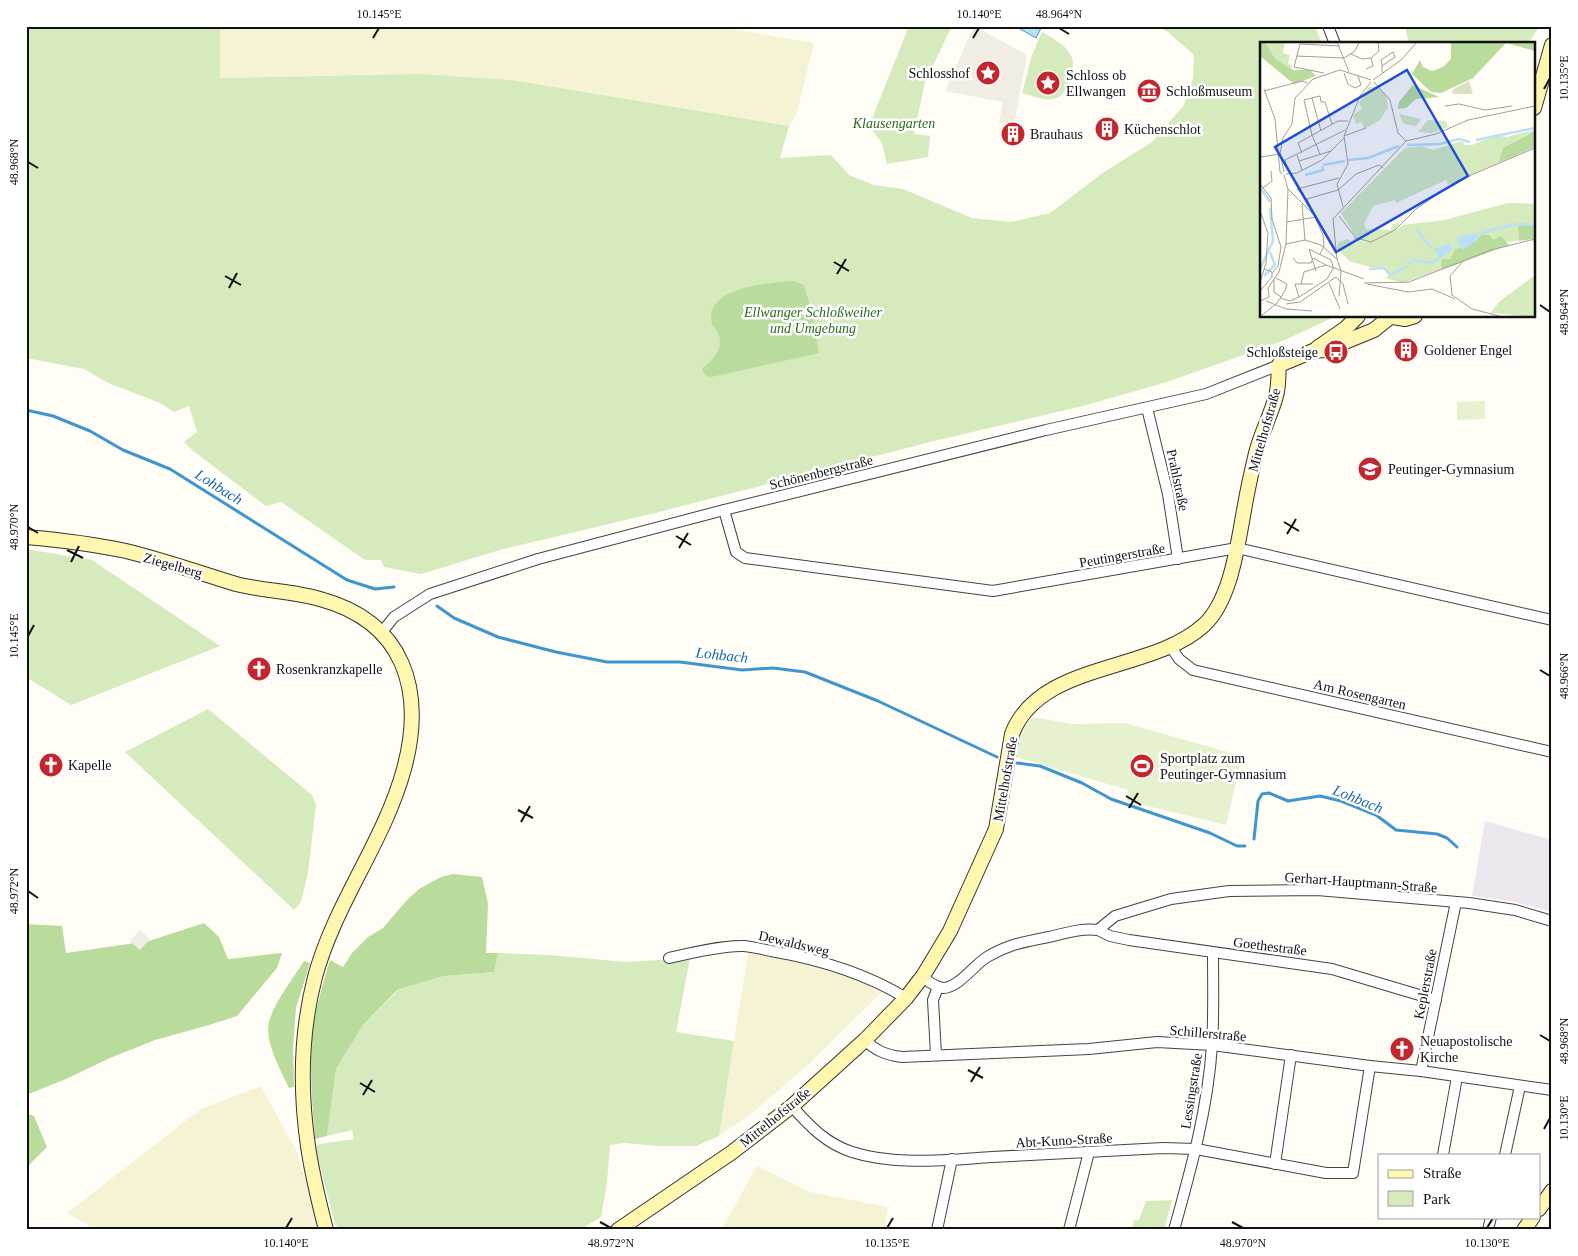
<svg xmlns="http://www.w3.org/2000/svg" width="1578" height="1256" font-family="'Times New Roman',serif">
	<rect width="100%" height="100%" fill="#fffdf5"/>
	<polygon fill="#eee6ef" points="1485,821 1552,840 1552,912 1511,901 1472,896"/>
	<g fill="#f6f3d4">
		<polygon points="220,26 717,26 814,43 797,112 789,126 512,80 421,74 220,78"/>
		<polygon points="748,953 795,960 851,976 881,993 811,1062 755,1111 719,1136"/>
		<polygon points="261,1086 297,1152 320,1230 96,1230 67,1213 201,1109"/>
		<polygon points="757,1166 810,1192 888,1207 884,1230 721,1230"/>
	</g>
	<g fill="#d5ebbd">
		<polygon points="26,26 220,26 220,78 421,74 512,80 789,126 780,158 831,155 849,175 874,185 903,189 972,218 1011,222 1050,213 1104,172 1152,142 1184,105 1193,78 1194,55 1168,32 1157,26 1315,26 1322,44 1262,44 1262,316 1336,316 1285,340 1167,382 1083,406 930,442 659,512 500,550 421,574 384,567 381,560 365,560 281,502 266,506 192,450 184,442 197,432 189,406 174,412 160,403 106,382 84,369 26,358"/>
		<polygon points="909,26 952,26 925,82 914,134 930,136 928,157 887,164 882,143 869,126"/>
		<polygon points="1405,26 1540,26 1528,44 1409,44"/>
		<path d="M1042 32C1065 45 1082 55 1068 83 1065 89 1063 96 1057 98 1046 102 1033 96 1022 93L1032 55Z"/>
		<polygon points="26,549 92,560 220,646 71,705 26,677"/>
		<polygon points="208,709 312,795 316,805 308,873 301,902 294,910 125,752"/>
		<polygon points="498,953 549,955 626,962 690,958 676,1032 734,1041 719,1136 696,1146 657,1146 624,1143 610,1145 607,1183 601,1217 580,1230 341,1230 335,1224 315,1147 319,1144 354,1139 352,1130 327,1136 336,1069 363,1025 398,990 444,976 494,972"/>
		<polygon points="1172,1200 1164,1230 1132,1230 1134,1220 1139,1220 1146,1201"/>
	</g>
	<g fill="#b9dc9c">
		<path d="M794 281 804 285 812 313 819 353 711 377 705 375 702 369C712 360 725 349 718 333 717 330 713 327 712 324 703 286 772 283 794 281Z"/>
		<path d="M453 874 482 877 488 904 486 953H498L494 972 444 976 397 990 363 1025 336 1069 327 1136 315 1139C312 1105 309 1061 313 1028 317 1004 323 983 330 960L343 967 352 953 368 937 383 928 406 901 419 889 441 877Z"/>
		<polygon points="204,923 219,937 228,959 282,953 277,968 237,1016 209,1025 155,1040 110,1058 66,1079 26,1095 26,924 62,926 66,953 149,941"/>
		<path d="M304 961 310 963 296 1008 293 1048 294 1087 289 1088C281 1071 264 1041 269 1022 274 1002 293 979 304 961Z"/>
		<polygon points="26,1113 34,1116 47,1147 26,1168"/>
	</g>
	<g fill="#e6f2cf">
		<polygon points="1485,401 1485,419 1457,420 1457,402"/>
		<polygon points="1032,717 1073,724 1125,723 1242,756 1226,825 1127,801 1128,790 1016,757 1019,736"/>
	</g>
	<g fill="#f1ede2">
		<polygon points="974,26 1027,55 1014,125 999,123 1003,102 945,91"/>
		<polygon points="140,930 150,939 140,950 130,941"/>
	</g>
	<polygon fill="#b9e0f7" stroke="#3f96cf" points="1015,26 1042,26 1036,38"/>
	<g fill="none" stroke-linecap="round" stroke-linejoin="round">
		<g stroke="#3f96cf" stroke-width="3">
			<polyline points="26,410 53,416 90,431 123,450 170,469 347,580 375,589 394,587"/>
			<polyline points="437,606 454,618 498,637 556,652 607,662 680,662 742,670 773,668 805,672 878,701 997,757"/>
			<polyline points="1017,763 1040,766 1082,783 1111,799 1210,833 1237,846 1245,846"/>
			<polyline points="1254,839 1258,801 1262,794 1269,793 1288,801 1320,796 1341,801 1376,815 1396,830 1437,834 1447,838 1457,847"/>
		</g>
		<defs>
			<g id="street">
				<polyline points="1328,26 1335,44"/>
				<polyline points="1147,408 1168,494 1178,559"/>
				<polyline points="724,510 736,552 745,558 993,591 1237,548 1552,620"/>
				<polyline points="382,632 394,617 430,594 538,559 724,510 1046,430 1206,394 1279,365"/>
				<polyline points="1171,647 1179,659 1193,670 1552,752"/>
				<polyline points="1098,930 1110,936 1129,940 1332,969 1436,1000"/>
				<path d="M669 958C690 953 723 945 744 946 753 947 762 949 771 951 818 959 865 973 906 998"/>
				<path d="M922 977C928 981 935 987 943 988 958 988 974 965 987 957 1009 944 1024 942 1049 937 1066 933 1081 928 1098 930L1115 916 1171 899 1229 891 1317 890 1469 903 1515 910 1552 921"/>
				<path d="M865 1040C876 1051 886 1055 902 1057L1089 1049 1157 1042 1212 1045 1370 1066 1421 1071 1552 1090"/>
				<polyline points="936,1055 933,1000 938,987"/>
				<polyline points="1421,1071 1456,902"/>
				<path d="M792 1106C809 1126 827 1144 852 1152 896 1166 946 1160 992 1157 1049 1154 1106 1151 1163 1148L1196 1149 1326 1173H1353L1370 1066"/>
				<polyline points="1443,1155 1457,1077"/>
				<polyline points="1505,1155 1520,1086"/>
				<polyline points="1275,1164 1291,1055"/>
				<polyline points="937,1230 952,1159"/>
				<polyline points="1069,1230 1089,1152"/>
				<path d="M1174 1230C1191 1169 1208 1108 1212 1045 1214 1015 1213 984 1213 953"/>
				<polyline points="1488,1230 1491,1217"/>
			</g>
			<g id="secondary">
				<polyline points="1534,108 1552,45"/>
				<polyline points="1387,316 1405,319 1415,316"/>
				<polyline points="1317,348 1346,328 1358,316"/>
				<path d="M26 537C60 540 93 544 126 551 163 560 200 573 236 584 264 591 293 591 320 599 405 622 425 691 404 769 384 842 335 903 315 977 301 1031 300 1091 308 1146 312 1175 319 1202 326 1230"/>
				<polyline points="1539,1209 1552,1191"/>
				<path d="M618 1230 731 1153 792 1106 865 1040 906 998 923 976 950 931 996 829 1012 734C1040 661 1152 673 1204 625 1232 599 1238 541 1245 505 1248 487 1252 470 1256 453 1261 433 1271 415 1276 396 1279 386 1278 375 1279 365L1313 351 1325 350 1374 330 1390 317"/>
				<polyline points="1524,1230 1533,1217"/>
			</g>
		</defs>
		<use href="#street" stroke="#444" stroke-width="12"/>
		<use href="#secondary" stroke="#333" stroke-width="16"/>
		<use href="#street" stroke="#fff" stroke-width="10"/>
		<use href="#secondary" stroke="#fff6b0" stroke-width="14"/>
	</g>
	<path fill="none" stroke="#111" stroke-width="2" d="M1059 28 1069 34M373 38 379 28M973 38 979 28M1544 89 1550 78M28 162 38 168M834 262 849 271M837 274 846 259M225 276 241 285M229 288 237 273M1540 305 1550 312M1284 522 1299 531M28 527 38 533M1287 534 1296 519M676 536 691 545M679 548 688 533M67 550 83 558M71 562 79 546M28 636 34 625M1540 670 1550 676M1126 796 1141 805M1129 808 1138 793M518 810 533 818M521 822 530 806M28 891 38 898M1540 1035 1550 1041M968 1070 983 1078M971 1082 980 1067M360 1083 375 1092M363 1095 372 1080M1544 1129 1550 1118M600 1222 611 1228M1232 1222 1243 1228M286 1228 292 1218M887 1228 893 1218M1487 1228 1493 1218"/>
	<defs>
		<symbol id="sight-disc" viewBox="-11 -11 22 22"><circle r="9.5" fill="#c4262e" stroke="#fff"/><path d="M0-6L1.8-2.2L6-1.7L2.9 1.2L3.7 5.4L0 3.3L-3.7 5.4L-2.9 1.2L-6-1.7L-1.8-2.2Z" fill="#fff"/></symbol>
		<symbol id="museum-disc" viewBox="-11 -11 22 22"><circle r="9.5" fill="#c4262e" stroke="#fff"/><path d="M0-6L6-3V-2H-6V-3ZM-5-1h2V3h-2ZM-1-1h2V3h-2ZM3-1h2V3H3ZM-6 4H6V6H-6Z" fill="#fff"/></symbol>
		<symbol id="building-disc" viewBox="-11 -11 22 22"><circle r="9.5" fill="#c4262e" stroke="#fff"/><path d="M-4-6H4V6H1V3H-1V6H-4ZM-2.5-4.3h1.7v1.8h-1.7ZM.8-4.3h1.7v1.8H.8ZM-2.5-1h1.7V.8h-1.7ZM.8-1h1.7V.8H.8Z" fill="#fff"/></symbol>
		<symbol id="bus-disc" viewBox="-11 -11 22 22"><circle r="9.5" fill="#c4262e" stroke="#fff"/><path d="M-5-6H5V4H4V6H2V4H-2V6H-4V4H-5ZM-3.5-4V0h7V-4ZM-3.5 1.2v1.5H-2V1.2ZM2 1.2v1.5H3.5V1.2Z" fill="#fff"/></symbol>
		<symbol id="school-disc" viewBox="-11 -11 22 22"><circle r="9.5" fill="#c4262e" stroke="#fff"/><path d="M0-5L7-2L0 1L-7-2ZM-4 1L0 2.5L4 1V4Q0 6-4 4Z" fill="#fff"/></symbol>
		<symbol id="church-disc" viewBox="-11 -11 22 22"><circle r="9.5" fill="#c4262e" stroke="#fff"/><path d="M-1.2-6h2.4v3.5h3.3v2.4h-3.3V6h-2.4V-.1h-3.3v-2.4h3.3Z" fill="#fff"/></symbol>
		<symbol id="stadium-disc" viewBox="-11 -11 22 22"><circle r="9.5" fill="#c4262e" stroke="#fff"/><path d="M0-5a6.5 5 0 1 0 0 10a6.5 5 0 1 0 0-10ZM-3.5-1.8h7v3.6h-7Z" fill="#fff"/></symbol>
	</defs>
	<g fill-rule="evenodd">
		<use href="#sight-disc" x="974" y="59" width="28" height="28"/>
		<use href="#sight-disc" x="1034" y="69" width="28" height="28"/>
		<use href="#museum-disc" x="1135" y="77" width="28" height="28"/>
		<use href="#building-disc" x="1093" y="115" width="28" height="28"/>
		<use href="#building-disc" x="999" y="120" width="28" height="28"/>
		<use href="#building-disc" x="1392" y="336" width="28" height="28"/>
		<use href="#bus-disc" x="1322" y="338" width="28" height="28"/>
		<use href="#school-disc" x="1356" y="455" width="28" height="28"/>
		<use href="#church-disc" x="245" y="655" width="28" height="28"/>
		<use href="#church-disc" x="37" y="751" width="28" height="28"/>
		<use href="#stadium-disc" x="1128" y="752" width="28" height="28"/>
		<use href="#church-disc" x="1388" y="1035" width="28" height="28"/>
	</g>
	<g text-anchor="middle" stroke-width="5" stroke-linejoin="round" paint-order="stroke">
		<g font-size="14" fill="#111" stroke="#fff" text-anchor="start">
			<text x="970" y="78" text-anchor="end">Schlosshof</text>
			<text x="1066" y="80">Schloss ob<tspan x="1066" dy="16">Ellwangen</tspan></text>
			<text x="1166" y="96">Schloßmuseum</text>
			<text x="1124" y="134">Küchenschlot</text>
			<text x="1030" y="139">Brauhaus</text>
			<text x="1424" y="355">Goldener Engel</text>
			<text x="1318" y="357" text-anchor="end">Schloßsteige</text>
			<text x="1388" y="474">Peutinger-Gymnasium</text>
			<text x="276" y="674">Rosenkranzkapelle</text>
			<text x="1160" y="763">Sportplatz zum<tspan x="1160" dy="16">Peutinger-Gymnasium</tspan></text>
			<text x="68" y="770">Kapelle</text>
			<text x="1420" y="1046">Neuapostolische<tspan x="1420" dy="16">Kirche</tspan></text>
		</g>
		<g font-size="14" font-style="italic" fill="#2f6b1f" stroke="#fff">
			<text x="894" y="128">Klausengarten</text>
			<text x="813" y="317">Ellwanger Schloßweiher<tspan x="813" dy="16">und Umgebung</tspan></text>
		</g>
		<g font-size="14" fill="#111" stroke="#fff">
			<text transform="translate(1264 430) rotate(-74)" y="5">Mittelhofstraße</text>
			<text transform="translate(821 472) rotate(-14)" y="5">Schönenbergstraße</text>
			<text transform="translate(1178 480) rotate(78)" y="5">Prahlstraße</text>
			<text transform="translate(1122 555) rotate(-10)" y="5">Peutingerstraße</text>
			<text transform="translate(173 565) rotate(16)" y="5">Ziegelberg</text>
			<text transform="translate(1360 694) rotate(13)" y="5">Am Rosengarten</text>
			<text transform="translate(1005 779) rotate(-80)" y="5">Mittelhofstraße</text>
			<text transform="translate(1361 882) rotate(4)" y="5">Gerhart-Hauptmann-Straße</text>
			<text transform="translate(794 943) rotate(13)" y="5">Dewaldsweg</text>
			<text transform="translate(1270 946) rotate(7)" y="5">Goethestraße</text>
			<text transform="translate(1425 984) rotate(-79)" y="5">Keplerstraße</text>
			<text transform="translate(1208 1033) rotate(5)" y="5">Schillerstraße</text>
			<text transform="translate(1191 1091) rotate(-81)" y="5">Lessingstraße</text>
			<text transform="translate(775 1117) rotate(-39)" y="5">Mittelhofstraße</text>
			<text transform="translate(1064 1140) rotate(-3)" y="5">Abt-Kuno-Straße</text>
		</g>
		<g font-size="15" font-style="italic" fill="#1768a6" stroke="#fff">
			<text transform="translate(219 487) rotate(32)" y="5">Lohbach</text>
			<text transform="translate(722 655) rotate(6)" y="5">Lohbach</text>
			<text transform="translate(1358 799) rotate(22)" y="5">Lohbach</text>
		</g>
	</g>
	<g transform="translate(1260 42)">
		<rect width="275" height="275" fill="#fffdf5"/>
		<path d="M5 0H25L23 11 30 13 28 22 32 24V27L14 17ZM109 45H117L126 53 128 65 120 78 104 87 102 80 96 82 93 73 102 67 99 61ZM139 72H140L161 77 156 84 144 82ZM168 78 186 79 188 85 173 91 158 90ZM274 88 243 106 238 121 189 143 186 138 136 161 135 158 113 164 104 182 106 187 132 188 130 184 133 186 132 182 140 181 134 190 143 183 184 178 248 161H260L275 162V195L245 201 182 227 179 222 181 227 143 241 125 236 129 234 126 225H110L89 219 78 207V201L87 197 98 203 93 195 107 201 96 195 81 171 145 106 161 104 173 108 202 99 205 103H212L236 93 247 95ZM275 233V275L230 271 240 259Z" fill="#d5ebbd"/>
		<path d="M0 0H5L15 17 33 28H50L56 34 34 42 0 14ZM191 0H275V9L246 1 213 36 181 51 171 50 152 32 160 18 163 25 172 29 183 25 191 17ZM153 43 179 55 156 57 146 66 138 67 139 60ZM274 89 275 105 238 121 243 106ZM275 182V202L272 197 259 199 258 184ZM222 193H229L233 198 241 194 249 203 181 228 182 217H190L196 207 208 204Z" fill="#b9dc9c"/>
		<path d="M209 39 213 52H193L192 48Z" fill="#d9e3c4"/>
		<path d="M213 191 218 193V198L202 208 196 196ZM191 201V209L179 217 174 207Z" fill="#b9e0f7"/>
		<path fill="none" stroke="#b9e0f7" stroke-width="2.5" d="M216 98 275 86M147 103 180 102 199 97 210 100M88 118 108 116 139 104M63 123 85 119M45 133 63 128 62 124M0 145 10 160M258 182 275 183M242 185 257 182M157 188 171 206M220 192 241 185M148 223 154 218 172 221 180 216M0 227 13 199 10 166M109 227 124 226 130 233 147 224M4 234 15 223 10 210"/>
		<path fill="none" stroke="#a09f9a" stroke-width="1" d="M77 0 89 30M91 12 102 17 111 16 119 9 118 0M36 14 84 16 95 9 99 0M122 24 135 15 133 10 121 18 122 22V29L123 31M106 27 113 24 111 16M64 31 34 25 40 2 80 4M84 31 88 42 95 46 101 43 98 34M113 38 141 18 157 0M114 40 130 58 138 91 146 99 176 92 208 78 275 64M4 47 15 77 20 130 22 132M4 49 42 39 48 41M52 56 61 89M185 64 199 62 225 68 252 64M84 94 106 86M42 111 38 101 78 79H88M20 112 24 130M60 112 52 93 44 58 60 54 61 60H65L72 82M37 113 42 128M0 115 20 112 23 96 32 82 35 56 53 37 80 28 111 38M39 119 71 109M27 127 25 118 85 88M26 132 37 131 62 118 84 96M0 142 11 156 12 177 21 205 18 224 12 231M3 146 12 139 11 129M28 147 52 171M47 157 78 148 96 132 119 123 123 126M42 162 45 198M83 165 77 142 88 122 84 94 100 54 111 40M0 169 8 191 6 221 0 240M79 174 96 196 111 200 135 188 156 167 197 139 275 106M27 180 56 175M26 202 45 198 61 203 77 217 81 229 79 254M49 207 71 218 73 225M49 207 56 229M60 212 64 204 63 193 47 157 37 147 79 136M33 216 37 221H51L53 216 66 223M77 217 73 177 146 99M204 218 190 234 192 253 212 267 243 275M66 223 104 237M14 238V250L21 255M69 241 80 267M104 241 149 240 231 208 275 197M41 242 44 230 66 223M107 242 148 250 172 247 195 257M0 249 12 235V230L4 227M39 255 35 242H53M20 256 30 259 39 255 67 237 74 225M0 259 9 255 8 246 19 230 26 202 28 147 24 133M6 259 26 267 52 269M26 262 40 260 76 235 83 242 88 262M0 275 17 261 25 249 27 242 16 236"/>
		<path fill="#1d4ed8" fill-opacity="0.15" stroke="#1d4ed8" stroke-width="2.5" d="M147 28 208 134 76 210 15 105Z"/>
		<rect width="275" height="275" fill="none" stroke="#111" stroke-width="2.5"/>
	</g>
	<rect width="1578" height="1256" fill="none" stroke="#ffffff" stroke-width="55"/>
	<rect x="1378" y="1154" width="162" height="65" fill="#ffffff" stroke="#a0a0a0"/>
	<rect x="1388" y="1170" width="25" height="8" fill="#fff6b0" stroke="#a0a0a0"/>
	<text x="1423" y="1178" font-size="15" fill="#111111">Straße</text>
	<rect x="1388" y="1191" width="25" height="15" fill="#d5ebbd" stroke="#a0a0a0"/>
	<text x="1423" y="1204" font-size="15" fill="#111111">Park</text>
	<rect x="28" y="28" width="1522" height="1200" fill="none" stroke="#111" stroke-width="2"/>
	<g font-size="12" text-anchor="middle" fill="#111">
		<text x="379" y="18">10.145°E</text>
		<text x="979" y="18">10.140°E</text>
		<text x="1059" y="18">48.964°N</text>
		<text transform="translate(1564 78) rotate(-90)" y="4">10.135°E</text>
		<text transform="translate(14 162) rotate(-90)" y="4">48.968°N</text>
		<text transform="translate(1564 312) rotate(-90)" y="4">48.964°N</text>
		<text transform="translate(14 527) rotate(-90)" y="4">48.970°N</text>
		<text transform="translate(14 636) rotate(-90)" y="4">10.145°E</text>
		<text transform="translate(1564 676) rotate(-90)" y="4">48.966°N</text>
		<text transform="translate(14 891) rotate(-90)" y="4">48.972°N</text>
		<text transform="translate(1564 1041) rotate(-90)" y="4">48.968°N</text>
		<text transform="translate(1564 1118) rotate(-90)" y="4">10.130°E</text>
		<text x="286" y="1247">10.140°E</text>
		<text x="611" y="1247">48.972°N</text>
		<text x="887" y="1247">10.135°E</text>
		<text x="1243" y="1247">48.970°N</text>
		<text x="1487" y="1247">10.130°E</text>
	</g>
</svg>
